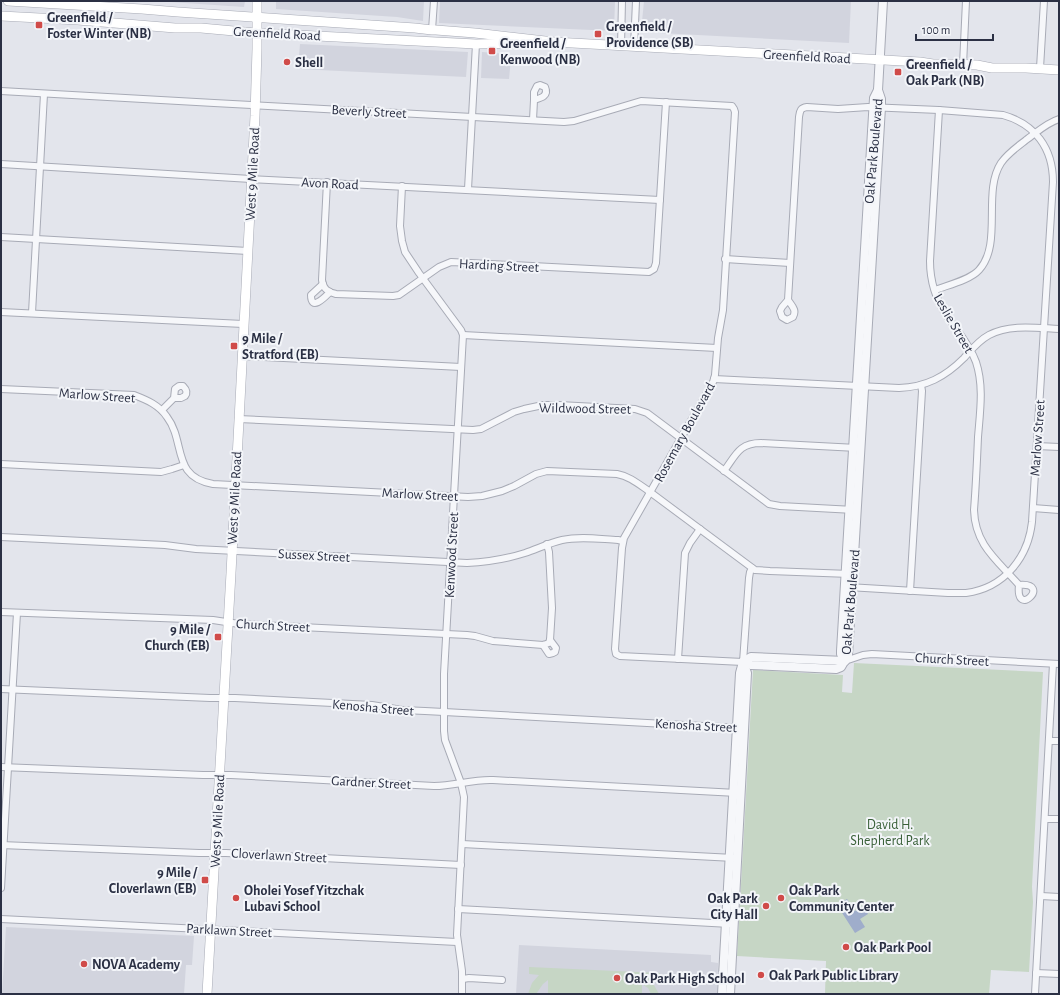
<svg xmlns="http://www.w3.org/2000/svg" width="1060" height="995" font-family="'Alegreya Sans',sans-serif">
	<rect width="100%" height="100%" fill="#e3e5ec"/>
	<g fill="#d2d4de">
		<polygon points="155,1 245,1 244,7"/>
		<polygon points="276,1 424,1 423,21 397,17 276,9"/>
		<polygon points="440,1 615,1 614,31 439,23"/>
		<polygon points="644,1 851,1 849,43 641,32"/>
		<polygon points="300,44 468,52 466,77 298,69"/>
		<polygon points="482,52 507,54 511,58 509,79 481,78"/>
		<polygon points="6,927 194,936 192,965 186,965 184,994 2,994"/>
		<polygon points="519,945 711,955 711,962 718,963 717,994 516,994"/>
	</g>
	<g fill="#c6d6c5">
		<polygon points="854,663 1043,672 1032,887 1033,902 1029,972 991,970 989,994 825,994 826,961 737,956 753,670 843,675 842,692 852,693"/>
		<polygon points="529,967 660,973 659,981 650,981 654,985 659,994 651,994 648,988 642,984 642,994 548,994 548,980 543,984 536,994 528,994 532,983 539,975 529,974"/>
	</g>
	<polygon fill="#9fadcb" points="847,899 855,911 863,906 868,914 860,919 865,927 855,933 837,905"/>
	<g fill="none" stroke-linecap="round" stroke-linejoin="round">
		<defs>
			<g id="minor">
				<polyline points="432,30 434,1"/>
				<polyline points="621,46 622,1"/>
				<polyline points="634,47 636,1"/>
				<polyline points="963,65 966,1"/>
				<polyline points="1040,68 1044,1"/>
				<polyline points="1,91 214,103 564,122 574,121 641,101 732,106 734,109 735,112 723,310 718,338 715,375 713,382 624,538 622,548 615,649 616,654 620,656 743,662 749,578 750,572 752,568"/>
				<path d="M939 110 930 261C930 280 936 300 947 316 957 331 969 343 976 362 984 386 980 412 978 437 977 461 976 485 974 510 975 545 997 560 1019 585 1015 620 1053 582 1019 585"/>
				<path d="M533 120 534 100C541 98 549 96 545 87L540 85 537 86 534 92V100"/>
				<polyline points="1,164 251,179 660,200"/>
				<path d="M327 182 322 280C323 289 328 292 336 294L393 296 399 295 439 267 451 262 649 272 654 269 656 263 666 102"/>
				<polyline points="402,186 400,226 402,241 405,252 419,273 461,330 463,335 444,674 444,731 445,740 461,783 464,797 457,935 462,971 462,994"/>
				<polyline points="468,189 476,44"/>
				<polyline points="1,237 248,251"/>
				<polyline points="725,259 790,263"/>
				<path d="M323 284 311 295C311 312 325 297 330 292"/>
				<path d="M935 290C948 285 970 280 979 270 1003 244 982 192 1001 163 1007 154 1017 147 1026 140 1036 133 1046 123 1059 119"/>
				<path d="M788 300C792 306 797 310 793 317L787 320 782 317 780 311 782 307 788 300 799 117C800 111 800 108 807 107L838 109 868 107 939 110 1003 115C1035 124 1053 148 1053 182L1032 522C1028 558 1004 588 966 593 960 593 954 593 948 593L848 587"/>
				<polyline points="1,312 243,324"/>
				<polyline points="32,313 44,94"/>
				<polyline points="463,335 717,348"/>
				<polyline points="242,356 461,367"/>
				<path d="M714 379 899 388C926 387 945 377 964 358 972 349 978 341 989 335 1010 324 1036 328 1059 329"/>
				<path d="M1 389 134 395C147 400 159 405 167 417 186 442 171 477 213 484L468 497 482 496 502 491 514 486 536 474 547 471 617 474C628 476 636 482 646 489L755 570 770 571 850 574"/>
				<path d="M162 410 174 398H181L185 396C188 392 186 389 183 386H179L175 389 174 398"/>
				<polyline points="238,419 473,430 481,429 514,412 524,409 543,405 559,405 635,409 647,413 769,504 780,506 854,510"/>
				<polyline points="1037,446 1059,447"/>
				<polyline points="1,464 161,472 172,469 184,465"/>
				<path d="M724 471C736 455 739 443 761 443L857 448"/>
				<polyline points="1033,508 1059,510"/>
				<path d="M1 537 165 545 196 549 467 563C487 562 506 559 525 553 537 549 549 543 562 540 580 536 599 539 618 540L623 541"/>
				<polyline points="910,591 922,391 921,385"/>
				<polyline points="1,612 213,620 239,624 467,635 475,636 493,641 543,645 549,643 550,640 552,608 549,552 547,544"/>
				<polyline points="543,645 549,654 553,653 555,652 556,648 550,640"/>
				<polyline points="678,659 685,553 690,543 700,529"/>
				<polyline points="845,661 863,655 872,654 1059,664"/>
				<polyline points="1,689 210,698 235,698 372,705 402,710 425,711 740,728"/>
				<polyline points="1049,741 1059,741"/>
				<path d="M1 767 203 775H231L434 786C454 786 473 779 493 780L737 793"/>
				<polyline points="1045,819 1059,819"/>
				<polyline points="462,844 734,858"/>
				<polyline points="1,845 199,853 226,853 461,865"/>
				<polyline points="1,888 17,613"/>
				<polyline points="1041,896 1059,897"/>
				<polyline points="458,909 730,924"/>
				<polyline points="1,919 457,942"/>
				<polyline points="1036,973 1059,974"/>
				<polyline points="463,979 469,978 502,980"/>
				<polyline points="1035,994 1053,664"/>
			</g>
			<g id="tertiary">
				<polyline points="845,661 841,654 841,651 874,98 878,90 883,1"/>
				<polyline points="743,662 751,665 836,669 841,667 848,655 881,107 881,99 878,90"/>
				<polyline points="743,662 751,657 845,661"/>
				<polyline points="722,994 740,673 743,662"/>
				<polyline points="730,994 747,673 743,662"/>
			</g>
			<g id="secondary">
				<polyline points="8,1 142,9 178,12 415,28 432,30 436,30 475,33 554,42 920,62 933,64 949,64 977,65 992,68 1026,68 1059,70"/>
				<polyline points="1,16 78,20 175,28 201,28 257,33 456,43 476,44 523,43"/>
				<polyline points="207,994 231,573 255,116 257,49 257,1"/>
			</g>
		</defs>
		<use href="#minor" stroke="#a8abb6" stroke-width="8"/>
		<use href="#tertiary" stroke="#a8abb6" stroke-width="10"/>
		<use href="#secondary" stroke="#a8abb6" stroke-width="10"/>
		<use href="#minor" stroke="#f6f7fa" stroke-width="6"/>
		<use href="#tertiary" stroke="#f6f7fa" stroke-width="8"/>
		<use href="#secondary" stroke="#fff" stroke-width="9"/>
	</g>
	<g fill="#d04b49" stroke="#f3f5f9" stroke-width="1.5">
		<rect x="35" y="21" width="8" height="8" rx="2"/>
		<rect x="594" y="30" width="8" height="8" rx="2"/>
		<rect x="488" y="47" width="8" height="8" rx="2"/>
		<circle cx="287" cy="62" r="4"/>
		<rect x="894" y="68" width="8" height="8" rx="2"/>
		<rect x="230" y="342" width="8" height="8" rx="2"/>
		<rect x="214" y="633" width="8" height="8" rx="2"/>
		<rect x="201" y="876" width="8" height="8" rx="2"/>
		<circle cx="236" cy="898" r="4"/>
		<circle cx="781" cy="898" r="4"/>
		<circle cx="766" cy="906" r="4"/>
		<circle cx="846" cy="947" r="4"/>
		<circle cx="84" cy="964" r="4"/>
		<circle cx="761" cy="975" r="4"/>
		<circle cx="617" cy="978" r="4"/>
	</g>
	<g text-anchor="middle" stroke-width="4" stroke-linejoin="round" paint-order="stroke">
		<g font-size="14" font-weight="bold" fill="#2b3044" stroke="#f3f5f9" text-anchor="start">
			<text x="47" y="22">Greenfield /<tspan x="47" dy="16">Foster Winter (NB)</tspan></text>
			<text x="606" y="31">Greenfield /<tspan x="606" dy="16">Providence (SB)</tspan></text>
			<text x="500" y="48">Greenfield /<tspan x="500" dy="16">Kenwood (NB)</tspan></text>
			<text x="295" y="67">Shell</text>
			<text x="906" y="69">Greenfield /<tspan x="906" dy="16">Oak Park (NB)</tspan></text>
			<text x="242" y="343">9 Mile /<tspan x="242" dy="16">Stratford (EB)</tspan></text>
			<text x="210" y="634" text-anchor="end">9 Mile /<tspan x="210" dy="16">Church (EB)</tspan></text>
			<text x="197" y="877" text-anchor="end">9 Mile /<tspan x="197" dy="16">Cloverlawn (EB)</tspan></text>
			<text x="244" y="895">Oholei Yosef Yitzchak<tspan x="244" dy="16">Lubavi School</tspan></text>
			<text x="789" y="895">Oak Park<tspan x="789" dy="16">Community Center</tspan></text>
			<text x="758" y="903" text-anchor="end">Oak Park<tspan x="758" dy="16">City Hall</tspan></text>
			<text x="854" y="952">Oak Park Pool</text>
			<text x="92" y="969">NOVA Academy</text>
			<text x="769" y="980">Oak Park Public Library</text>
			<text x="625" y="983">Oak Park High School</text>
		</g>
		<g font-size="14" fill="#2b3044" stroke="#f3f5f9">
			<text transform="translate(277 33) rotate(3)" y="5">Greenfield Road</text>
			<text transform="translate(807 56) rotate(3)" y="5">Greenfield Road</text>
			<text transform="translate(369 111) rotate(3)" y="5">Beverly Street</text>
			<text transform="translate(873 151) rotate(-85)" y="5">Oak Park Boulevard</text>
			<text transform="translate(252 174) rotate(-87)" y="5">West 9 Mile Road</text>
			<text transform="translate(330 183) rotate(3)" y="5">Avon Road</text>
			<text transform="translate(499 265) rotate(3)" y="5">Harding Street</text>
			<text transform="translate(954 323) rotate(60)" y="5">Leslie Street</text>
			<text transform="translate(97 395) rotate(4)" y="5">Marlow Street</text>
			<text transform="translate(585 408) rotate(1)" y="5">Wildwood Street</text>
			<text transform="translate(684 432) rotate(-61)" y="5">Rosemary Boulevard</text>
			<text transform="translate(1037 438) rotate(-86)" y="5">Marlow Street</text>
			<text transform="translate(420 494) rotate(3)" y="5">Marlow Street</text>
			<text transform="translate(234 498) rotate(-87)" y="5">West 9 Mile Road</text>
			<text transform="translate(314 555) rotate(3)" y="5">Sussex Street</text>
			<text transform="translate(451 555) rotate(-87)" y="5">Kenwood Street</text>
			<text transform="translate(850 602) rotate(-85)" y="5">Oak Park Boulevard</text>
			<text transform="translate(273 625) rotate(3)" y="5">Church Street</text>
			<text transform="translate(952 659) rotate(3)" y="5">Church Street</text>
			<text transform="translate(373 707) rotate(5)" y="5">Kenosha Street</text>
			<text transform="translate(696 725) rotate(3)" y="5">Kenosha Street</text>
			<text transform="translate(371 782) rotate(3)" y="5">Gardner Street</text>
			<text transform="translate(217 821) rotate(-87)" y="5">West 9 Mile Road</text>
			<text transform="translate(279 855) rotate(3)" y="5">Cloverlawn Street</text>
			<text transform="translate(229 930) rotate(3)" y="5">Parklawn Street</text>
		</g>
		<g font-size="14" fill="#396038" stroke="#f3f5f9">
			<text x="890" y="829">David H.<tspan x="890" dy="16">Shepherd Park</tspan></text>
		</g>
	</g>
	<rect width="1060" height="995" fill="none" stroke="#2b3044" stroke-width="4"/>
	<path d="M916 34v6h77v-6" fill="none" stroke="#2b3044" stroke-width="2"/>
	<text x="922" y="34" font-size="12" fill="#2b3044" stroke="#f3f5f9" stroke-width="3" paint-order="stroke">100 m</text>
</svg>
